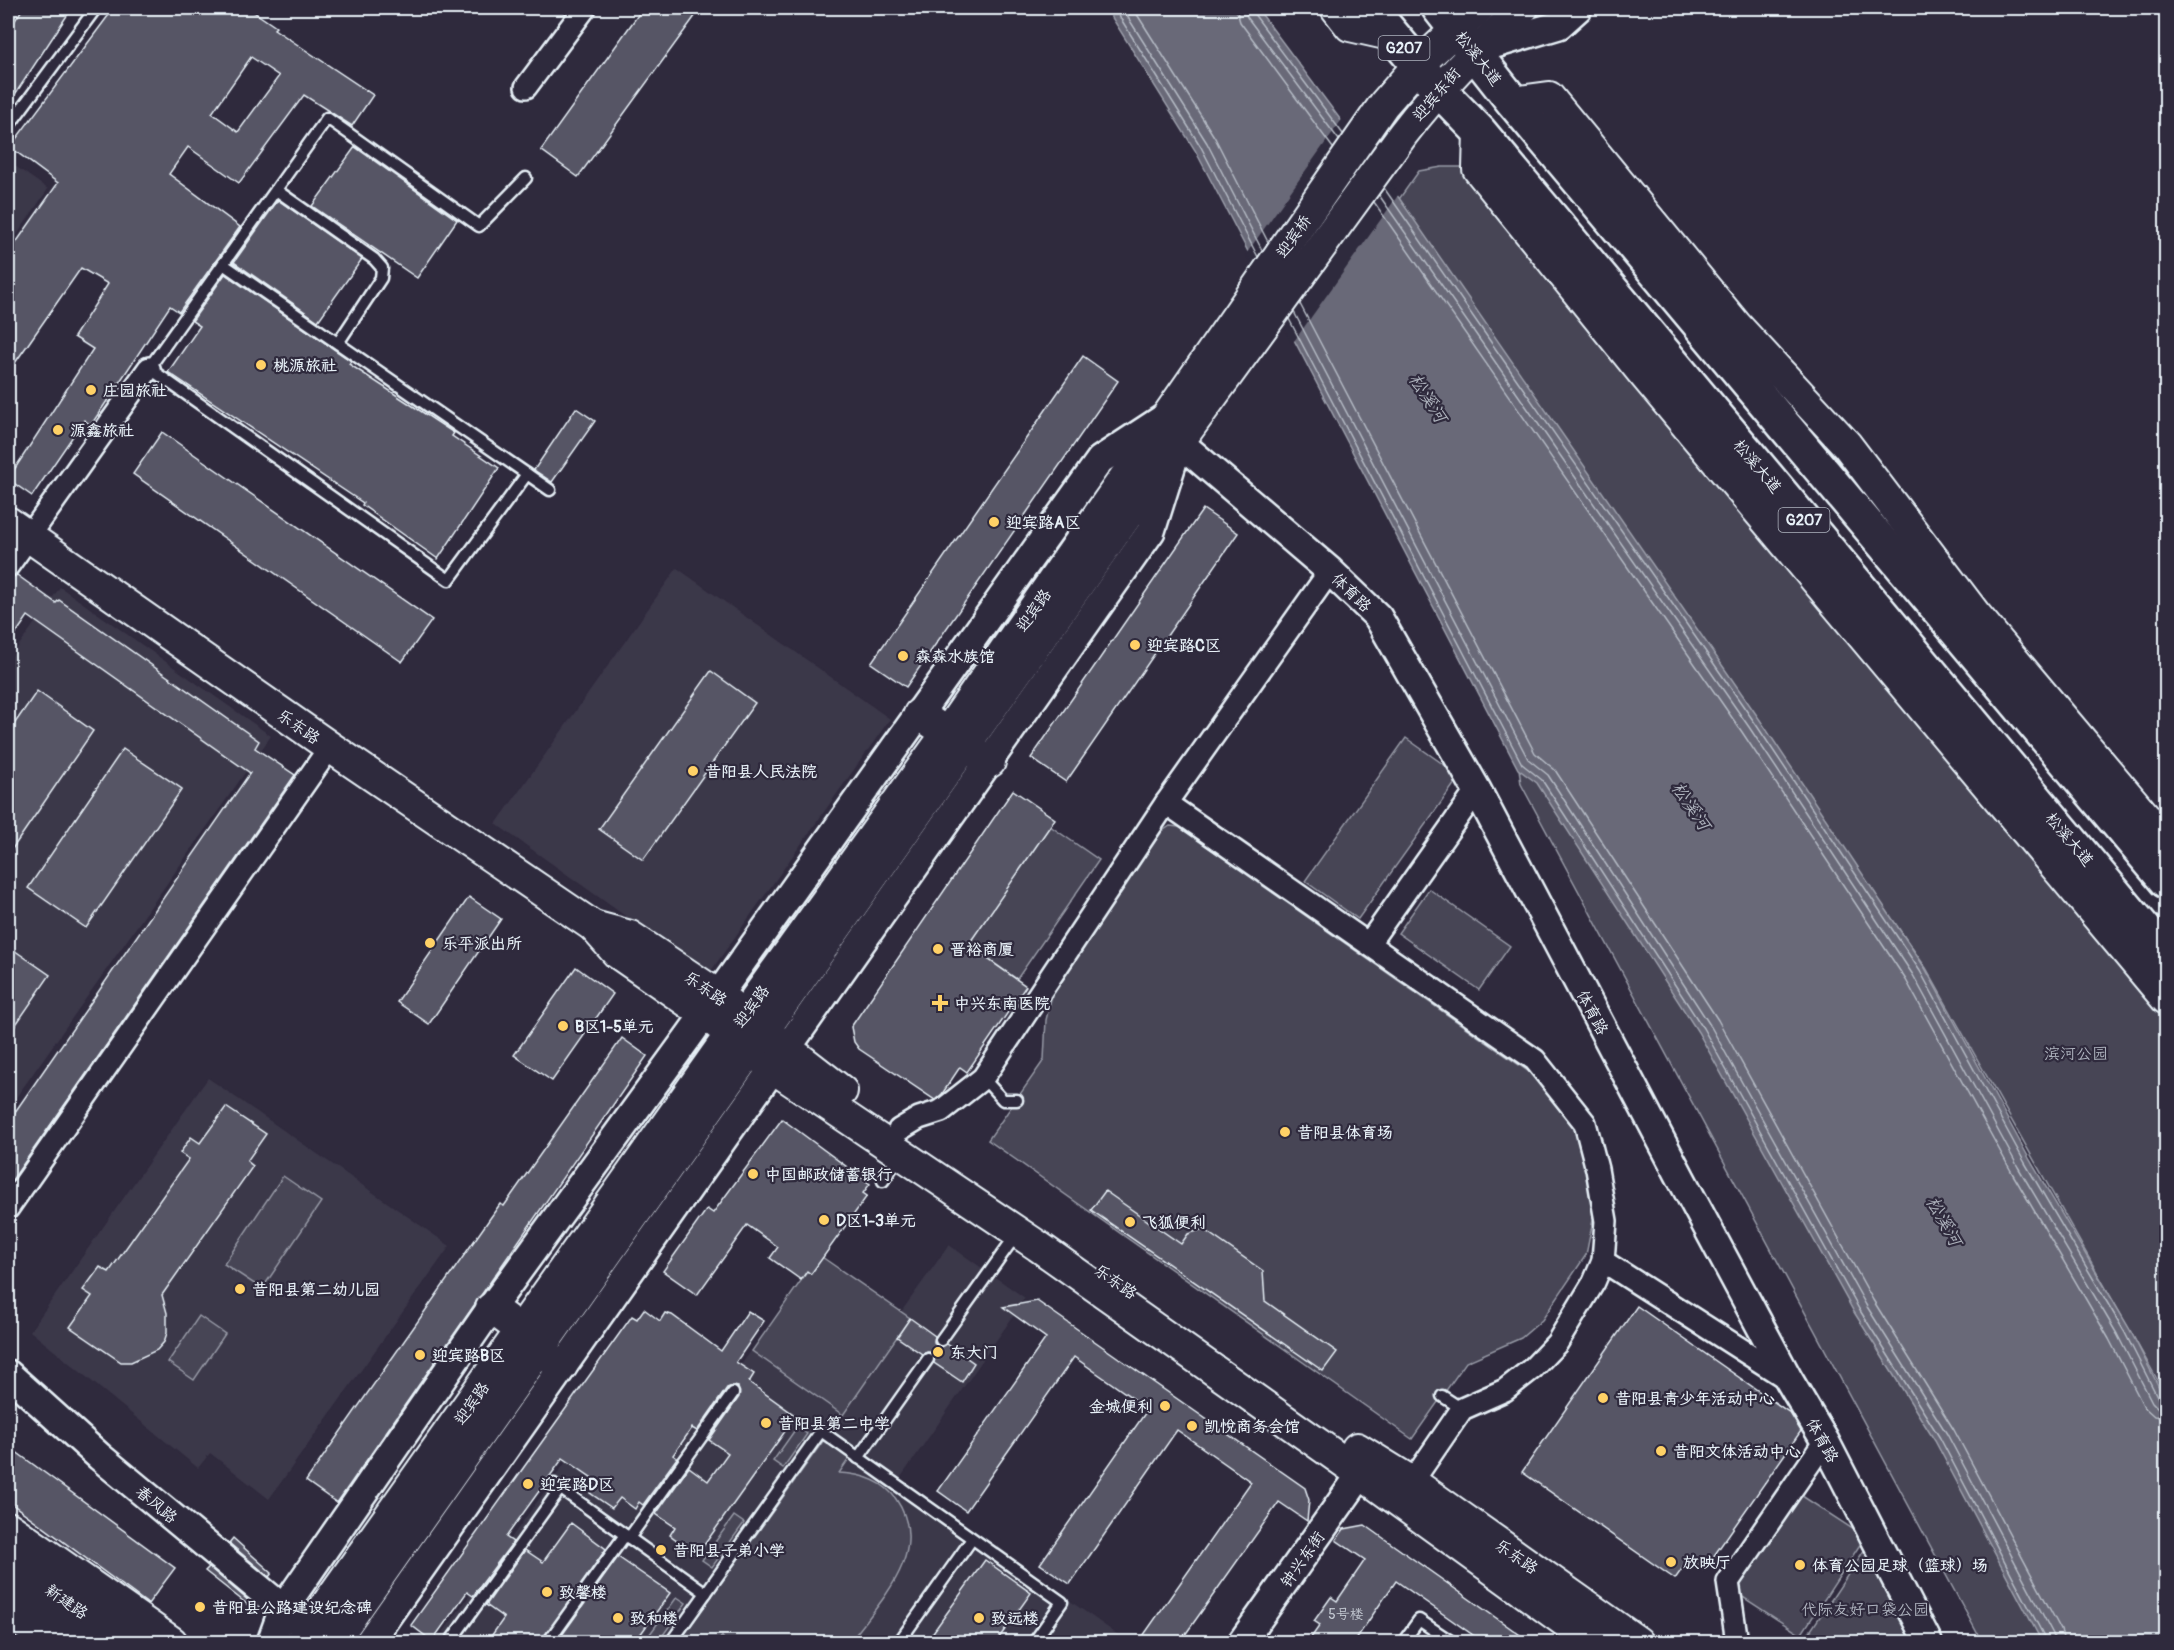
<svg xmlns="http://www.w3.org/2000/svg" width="2174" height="1650" font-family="Pangolin,'LXGW WenKai TC',sans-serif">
	<rect width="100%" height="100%" fill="#2f2a3d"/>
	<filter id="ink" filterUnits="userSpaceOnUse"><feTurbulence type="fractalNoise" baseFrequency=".0167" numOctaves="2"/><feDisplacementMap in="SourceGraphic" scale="12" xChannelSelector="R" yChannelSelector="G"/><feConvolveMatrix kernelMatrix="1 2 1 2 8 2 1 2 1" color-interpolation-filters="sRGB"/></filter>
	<g filter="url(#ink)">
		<g fill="#3b3749">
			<polygon points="8,161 48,189 8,248"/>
			<polygon points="677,568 890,719 708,975 496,824"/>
			<polygon points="60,587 271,736 8,1109 8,661"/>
			<polygon points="208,1078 450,1246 269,1499 210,1453 198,1468 30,1331"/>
			<polygon points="949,1245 1025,1298 1012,1313 1014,1315 899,1480 1128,1642 436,1642 672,1315 741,1365 819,1255 901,1312"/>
		</g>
		<g fill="#464455" stroke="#979aa6" stroke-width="1.5">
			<polygon points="1442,167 1467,167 1639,383 2166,1022 2166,1395 1926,968 1397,202 1419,171"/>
			<polygon points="1406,738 1460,776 1358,919 1305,881"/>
			<polygon points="1518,761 1542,780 1706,1023 2059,1642 1982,1642 1521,784"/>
			<polygon points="1050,826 1099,860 1017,979 968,945"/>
			<polygon points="1170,826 1179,827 1529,1072 1557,1098 1574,1124 1582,1144 1593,1188 1593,1220 1586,1255 1542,1320 1521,1338 1466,1362 1412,1439 988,1140 1044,1060 1046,1020 1052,995 1083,939 1161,832"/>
			<polygon points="1429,889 1510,946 1479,990 1398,933"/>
			<polygon points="283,1176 321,1202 262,1289 224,1264"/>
			<polygon points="819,1255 910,1318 843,1415 752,1351"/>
			<polygon points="199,1316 225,1334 194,1380 168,1362"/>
			<polygon points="797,1427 807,1434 783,1468 773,1461"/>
			<path d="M826 1437 851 1456 839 1473C861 1474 883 1480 896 1499 932 1552 880 1601 850 1642H725L722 1636 718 1642H679Z"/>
			<polygon points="1799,1494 1865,1537 1801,1635 1735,1592"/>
			<polygon points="734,1516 744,1523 712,1567 702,1560"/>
			<polygon points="1869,1543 1922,1642 1803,1642"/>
			<polygon points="677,1597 686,1603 658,1642 644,1642"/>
		</g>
		<polygon fill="#696978" stroke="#9c9fab" stroke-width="1.5" points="1106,8 1257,8 1399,198 1760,720 1925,968 2030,1160 2129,1328 2166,1401 2166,1642 2042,1642 1935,1441 1854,1312 1698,1032 1537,783 1518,769 1195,150"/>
		<polygon fill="#2f2a3d" points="1343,118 1399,194 1292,344 1246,254"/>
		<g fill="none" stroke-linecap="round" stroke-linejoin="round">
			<g stroke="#b5bbc5" stroke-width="1.5">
				<polyline points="1114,8 1201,147 1258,257"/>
				<polyline points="1122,8 1207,143 1262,250"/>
				<polyline points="1133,8 1215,138 1268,242"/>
				<polyline points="1236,8 1240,22 1333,148"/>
				<polyline points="1245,8 1247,17 1339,140"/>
				<polyline points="1252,8 1254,14 1343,134"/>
				<polyline points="1384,188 1755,723 1920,971 2025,1163 2124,1331 2158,1398 2166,1402"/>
				<polyline points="1379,195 1749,727 1913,975 2018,1167 2117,1334 2152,1402 2158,1408 2166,1409"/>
				<polyline points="1374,202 1742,732 1906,980 2011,1171 2109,1339 2144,1407 2154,1416 2166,1418"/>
				<polyline points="1300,304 1535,753 1555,770 1718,1020 1873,1300 1954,1430 2061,1630 2064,1642"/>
				<polyline points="1294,312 1528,759 1548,775 1710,1025 1866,1305 1947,1434 2053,1634 2055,1642"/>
				<polyline points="1289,319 1522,764 1542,780 1703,1028 1859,1309 1940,1438 2047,1642"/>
			</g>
		</g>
		<g fill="#575565" stroke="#e8f1f8" stroke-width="1.5" fill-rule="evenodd">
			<polygon points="23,8 72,8 8,105 8,31"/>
			<path d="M114 8H248L276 27 274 29 373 95 352 126 304 95 239 183 188 147 169 174 240 227 179 312 170 306 91 425 84 420 32 496 8 479 93 349 74 337 108 284 81 268 8 373V254L58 183 10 147ZM251 57 279 76 238 132 212 113Z"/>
			<polygon points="643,8 701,8 578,177 541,150"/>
			<polygon points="355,147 457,220 417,278 312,206"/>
			<polygon points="278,200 362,259 318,321 234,262"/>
			<polygon points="225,274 351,361 349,364 454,433 452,436 499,468 438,559 362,505 363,503 168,372 200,326 192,321"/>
			<polygon points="1083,356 1118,381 906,687 871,663"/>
			<polygon points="576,408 595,421 552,482 534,470"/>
			<polygon points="162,432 432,620 402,662 133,474"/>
			<polygon points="1203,509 1238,533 1066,782 1031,758"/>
			<polygon points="17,575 56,603 59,600 259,741 255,748 295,775 8,1186 8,1122 250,773 28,616 8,645 8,579"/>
			<polygon points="711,671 755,703 643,860 599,829"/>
			<polygon points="37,691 93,731 8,855 8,733"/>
			<polygon points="123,749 182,789 86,928 28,888"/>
			<polygon points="1013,790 1055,819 968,945 1026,986 967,1072 960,1067 942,1094 935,1100 859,1049 854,1042 851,1027"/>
			<polygon points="469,897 501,919 429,1024 397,1002"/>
			<polygon points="8,946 50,975 8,1036"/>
			<polygon points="576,967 613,994 552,1081 514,1055"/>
			<polygon points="622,1038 647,1056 337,1503 306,1481 500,1204 504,1206"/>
			<polygon points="226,1107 266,1134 247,1161 253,1166 162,1295 167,1313 167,1333 164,1342 157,1350 131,1362 121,1362 70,1327 92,1296 83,1290 100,1267 109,1272 189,1159 180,1153 191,1137 200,1143"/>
			<polygon points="782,1119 870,1184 863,1193 867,1196 811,1274 807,1271 801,1280 770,1258 778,1247 747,1225 697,1295 663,1271 707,1209 713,1213"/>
			<polygon points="1105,1191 1181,1244 1188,1234 1203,1229 1263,1271 1265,1301 1337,1352 1323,1371 1091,1210"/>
			<polygon points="1037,1301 1305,1488 1309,1500 1307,1521 1279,1502 1180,1642 1152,1642 1143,1636 1251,1482 1177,1430 1070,1584 1040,1564 1148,1409 1074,1357 966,1511 938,1491 1046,1338 1003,1307"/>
			<polygon points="1637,1306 1790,1413 1801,1431 1704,1570 1689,1559 1675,1579 1522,1472"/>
			<polygon points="644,1309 660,1321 665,1313 672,1315 721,1351 748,1311 764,1321 736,1362 754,1374 749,1382 796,1416 697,1555 670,1535 675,1527 656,1514 689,1467 708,1481 728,1453 709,1440 739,1397 738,1387 733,1386 727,1388 697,1431 692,1428 673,1455 677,1458 643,1505 639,1502 635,1509 620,1498 612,1508 590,1493 598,1482 563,1458 506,1537 513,1542 473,1596 467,1592 432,1641 411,1625 632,1316 637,1319"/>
			<polygon points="910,1318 935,1336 934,1343 937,1346 947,1344 974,1363 962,1382 934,1363 933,1353 928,1352 922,1354 897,1337"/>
			<polygon points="8,1446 175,1568 148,1604 8,1501"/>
			<polygon points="571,1523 606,1549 541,1642 487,1642 504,1618 486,1605 525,1550 543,1562"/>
			<polygon points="1365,1525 1530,1642 1483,1642 1396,1581 1354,1642 1308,1642 1320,1625 1314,1621 1331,1597 1337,1601 1365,1560 1336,1540 1344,1529"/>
			<polygon points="233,1538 272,1573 269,1577 229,1543"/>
			<polygon points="618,1557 670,1593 635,1642 557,1642"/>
			<polygon points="985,1560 1031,1593 996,1642 926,1642"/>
			<polygon points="209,1567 250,1602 248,1605 205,1571"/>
		</g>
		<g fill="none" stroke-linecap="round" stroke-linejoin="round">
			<defs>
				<g id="service">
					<polyline points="8,127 96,8"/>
					<polyline points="526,178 479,226 327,118 149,368 449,580 527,474 550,490"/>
					<polyline points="276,190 374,259 382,268 381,278 338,343"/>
					<polyline points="223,264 527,474"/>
					<polyline points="983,1078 1003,1100 1017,1100"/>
					<polyline points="883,1181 893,1166"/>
					<polyline points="941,1340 1016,1235"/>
					<polyline points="1442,1396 1462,1409"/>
					<polyline points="858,1458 928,1359"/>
					<polyline points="554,1484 706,1593"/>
					<polyline points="629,1538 733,1393"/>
					<polyline points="450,1642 560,1489"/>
					<polyline points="548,1642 625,1535"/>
					<polyline points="671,1642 821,1431 1062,1602 1034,1642"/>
					<polyline points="899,1642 972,1539"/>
					<polyline points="1403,1642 1419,1620 1452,1642"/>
				</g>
				<g id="minor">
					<polyline points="526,87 585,8"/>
					<polyline points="8,566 149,368"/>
					<polyline points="1166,803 1535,1060 1585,1123 1597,1169 1606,1221 1603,1261 1594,1282 1557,1343 1533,1368 1505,1390 1462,1409 1412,1482"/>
					<polyline points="1369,943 1477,790"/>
					<polyline points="899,1130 919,1118 941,1111 983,1078 1166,803 1330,571"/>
					<polyline points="8,1208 330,747"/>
					<polyline points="1603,1261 1789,1380"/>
					<polyline points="1737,1642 1728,1582 1825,1441"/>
				</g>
				<g id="tertiary">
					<polyline points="1475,50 1559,25 1578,8"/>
					<polyline points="8,1374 100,1457 297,1620"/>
					<polyline points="271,1642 283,1609 491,1308 689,1036 1100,460 1164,418"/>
					<polyline points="369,1642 1151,531 1179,442 1330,571 1378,617 1477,790 1683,1182 1789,1380 1825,1441 1928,1642"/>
					<polyline points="1242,1642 1361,1474"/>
				</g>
				<g id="secondary">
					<polyline points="1336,8 1350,26 1390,35"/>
					<polyline points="1513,102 1549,97 1737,326 1847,445 1976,615 2166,841"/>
					<polyline points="1479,131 1478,169 1641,371 2166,999"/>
					<polyline points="8,522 330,747 593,926 617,953 705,1014 773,1068 1038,1246 1361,1474 1593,1642"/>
					<polyline points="919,714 947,733"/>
					<polyline points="966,747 990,762"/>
					<polyline points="593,926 630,936 718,995 842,1091"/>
					<polyline points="491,1308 522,1331"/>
					<polyline points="537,1350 562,1366"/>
					<polyline points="1357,1448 1412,1482 1638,1642"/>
					<polyline points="8,1527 172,1642"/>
					<polyline points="8,1613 50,1642"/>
					<polyline points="300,1642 743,1016 947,733 1384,104 1419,64 1479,8"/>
					<path d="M333 1642 1179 442 1403 134C1439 87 1478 47 1523 8"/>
				</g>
				<g id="primary">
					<polyline points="8,1559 126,1642"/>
					<polyline points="8,1588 84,1642"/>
				</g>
				<g id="trunk">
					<polyline points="1370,8 1438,89 1479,131 2166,955"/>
					<polyline points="1439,8 1513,102 2166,881"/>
				</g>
			</defs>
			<use href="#service" stroke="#e8f1f8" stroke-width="15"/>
			<use href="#minor" stroke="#e8f1f8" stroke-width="26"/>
			<use href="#tertiary" stroke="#e8f1f8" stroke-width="32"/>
			<use href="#secondary" stroke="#e8f1f8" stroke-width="34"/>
			<use href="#primary" stroke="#e8f1f8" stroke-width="38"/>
			<use href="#trunk" stroke="#e8f1f8" stroke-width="38"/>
			<use href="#service" stroke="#2f2a3d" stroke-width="10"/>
			<use href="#minor" stroke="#2f2a3d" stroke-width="21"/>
			<use href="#tertiary" stroke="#2f2a3d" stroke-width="27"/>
			<use href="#secondary" stroke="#2f2a3d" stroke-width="30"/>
			<use href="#primary" stroke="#2f2a3d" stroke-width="33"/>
			<use href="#trunk" stroke="#2f2a3d" stroke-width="33"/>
		</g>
	</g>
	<g fill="#ffd166" stroke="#2f2a3d" stroke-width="2">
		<circle cx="261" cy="365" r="6"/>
		<circle cx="91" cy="390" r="6"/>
		<circle cx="58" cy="430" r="6"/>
		<circle cx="994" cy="522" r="6"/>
		<circle cx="1135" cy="645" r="6"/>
		<circle cx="903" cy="656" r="6"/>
		<circle cx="693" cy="771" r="6"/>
		<circle cx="430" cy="943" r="6"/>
		<circle cx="938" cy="949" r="6"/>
		<path d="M937 994h6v6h6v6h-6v6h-6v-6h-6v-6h6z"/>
		<circle cx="563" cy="1026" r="6"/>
		<circle cx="1285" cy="1132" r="6"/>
		<circle cx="753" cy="1174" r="6"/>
		<circle cx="824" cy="1220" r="6"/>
		<circle cx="1130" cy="1222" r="6"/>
		<circle cx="240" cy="1289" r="6"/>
		<circle cx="938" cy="1352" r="6"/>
		<circle cx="420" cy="1355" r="6"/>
		<circle cx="1603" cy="1398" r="6"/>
		<circle cx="1165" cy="1406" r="6"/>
		<circle cx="766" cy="1423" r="6"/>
		<circle cx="1192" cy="1426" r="6"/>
		<circle cx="1661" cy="1451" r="6"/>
		<circle cx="528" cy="1484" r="6"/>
		<circle cx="661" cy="1550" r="6"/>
		<circle cx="1671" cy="1562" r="6"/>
		<circle cx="1800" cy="1565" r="6"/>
		<circle cx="547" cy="1592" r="6"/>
		<circle cx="200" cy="1607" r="6"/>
		<circle cx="618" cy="1618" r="6"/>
		<circle cx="979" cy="1618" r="6"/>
	</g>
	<g text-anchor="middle" stroke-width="4.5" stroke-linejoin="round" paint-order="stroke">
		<g font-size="14" fill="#c4cad3">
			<text x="1346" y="1619">5号楼</text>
		</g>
		<g fill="#2f2a3d" stroke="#b0b5c0" stroke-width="1.5">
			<rect x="1378.5" y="36" width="51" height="24" rx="4.5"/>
			<rect x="1778.5" y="508" width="51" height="24" rx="4.5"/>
		</g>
		<g font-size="15" font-weight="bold" fill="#e8f1f8">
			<text x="1404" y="53">G207</text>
			<text x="1804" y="525">G207</text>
		</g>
		<g font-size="16" fill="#e8f1f8" stroke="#2f2a3d">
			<text transform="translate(1479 58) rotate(52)" y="6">松溪大道</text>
			<text transform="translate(1436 94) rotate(-50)" y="6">迎宾东街</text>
			<text transform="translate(1293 236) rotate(-55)" y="6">迎宾桥</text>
			<text transform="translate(1758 466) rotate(50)" y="6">松溪大道</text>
			<text transform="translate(1352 592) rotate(44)" y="6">体育路</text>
			<text transform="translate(1033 610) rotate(-55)" y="6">迎宾路</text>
			<text transform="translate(299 726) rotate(35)" y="6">乐东路</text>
			<text transform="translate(2070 839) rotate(50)" y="6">松溪大道</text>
			<text transform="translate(706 988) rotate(35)" y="6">乐东路</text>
			<text transform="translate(751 1006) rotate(-54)" y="6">迎宾路</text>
			<text transform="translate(1593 1012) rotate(62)" y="6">体育路</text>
			<text transform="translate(1116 1281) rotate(35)" y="6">乐东路</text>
			<text transform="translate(471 1403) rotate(-55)" y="6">迎宾路</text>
			<text transform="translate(1823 1440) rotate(61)" y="6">体育路</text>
			<text transform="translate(157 1504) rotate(40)" y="6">春风路</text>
			<text transform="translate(1517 1556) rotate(35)" y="6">乐东路</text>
			<text transform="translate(1302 1559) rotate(-55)" y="6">钟兴东街</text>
			<text transform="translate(67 1601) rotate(35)" y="6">新建路</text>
		</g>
		<g font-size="16" font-weight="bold" fill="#e8f1f8" stroke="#2f2a3d" text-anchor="start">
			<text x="273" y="371">桃源旅社</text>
			<text x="103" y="396">庄园旅社</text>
			<text x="70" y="436">源鑫旅社</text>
			<text x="1006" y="528">迎宾路A区</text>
			<text x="1147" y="651">迎宾路C区</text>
			<text x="915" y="662">森森水族馆</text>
			<text x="705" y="777">昔阳县人民法院</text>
			<text x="442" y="949">乐平派出所</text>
			<text x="950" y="955">晋裕商厦</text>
			<text x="954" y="1009">中兴东南医院</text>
			<text x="575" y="1032">B区1-5单元</text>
			<text x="1297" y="1138">昔阳县体育场</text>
			<text x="765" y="1180">中国邮政储蓄银行</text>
			<text x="836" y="1226">D区1-3单元</text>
			<text x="1142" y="1228">飞狐便利</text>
			<text x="252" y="1295">昔阳县第二幼儿园</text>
			<text x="950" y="1358">东大门</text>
			<text x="432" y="1361">迎宾路B区</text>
			<text x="1615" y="1404">昔阳县青少年活动中心</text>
			<text x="1153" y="1412" text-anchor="end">金城便利</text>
			<text x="778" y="1429">昔阳县第二中学</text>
			<text x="1204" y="1432">凯悦商务会馆</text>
			<text x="1673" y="1457">昔阳文体活动中心</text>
			<text x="540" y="1490">迎宾路D区</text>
			<text x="673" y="1556">昔阳县子弟小学</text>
			<text x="1683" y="1568">放映厅</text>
			<text x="1812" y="1571">体育公园足球（篮球）场</text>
			<text x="559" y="1598">致馨楼</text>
			<text x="212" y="1613">昔阳县公路建设纪念碑</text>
			<text x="630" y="1624">致和楼</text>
			<text x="991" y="1624">致远楼</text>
		</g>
		<g font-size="16" fill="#afb4bf" stroke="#2f2a3d">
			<text x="2076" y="1059">滨河公园</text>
			<text x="1865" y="1615">代际友好口袋公园</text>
		</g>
		<g font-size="18" font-style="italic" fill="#afb4be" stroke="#2f2a3d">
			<text transform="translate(1428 398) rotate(58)" y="6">松溪河</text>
			<text transform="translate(1691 806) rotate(56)" y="6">松溪河</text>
			<text transform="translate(1944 1221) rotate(61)" y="6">松溪河</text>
		</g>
	</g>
	<rect width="2174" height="1650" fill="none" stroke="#2f2a3d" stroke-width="30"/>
	<rect x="15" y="15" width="2144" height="1620" fill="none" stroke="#e8f1f8" stroke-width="2" filter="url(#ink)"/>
</svg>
